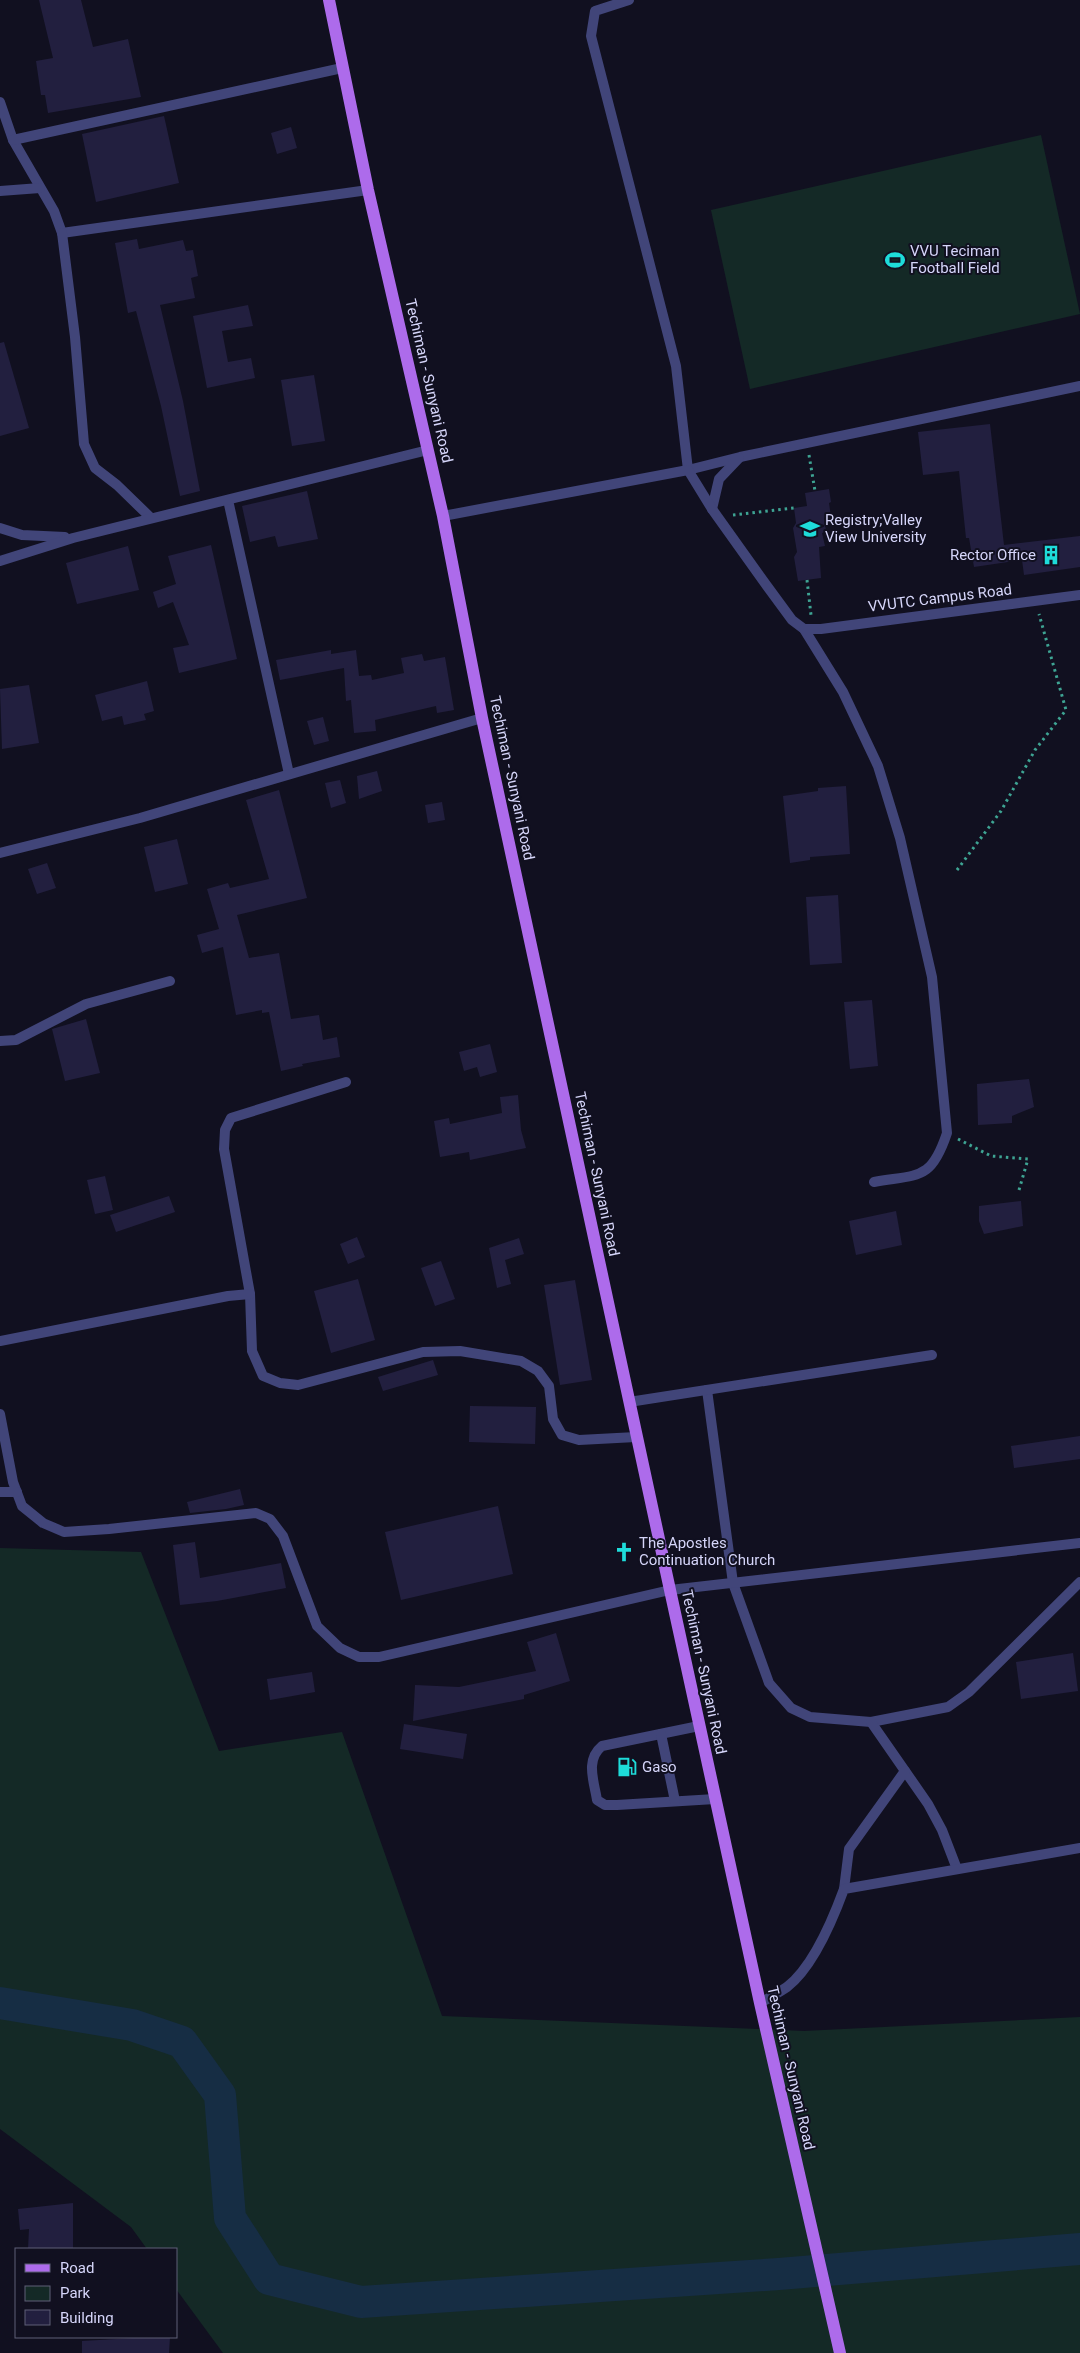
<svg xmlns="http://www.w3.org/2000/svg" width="1080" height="2353" font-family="Roboto,sans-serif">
	<rect width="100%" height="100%" fill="#111020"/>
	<g fill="#142926">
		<polygon points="1041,135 1080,314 750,389 711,210"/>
		<polygon points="0,1548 141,1552 219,1751 342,1732 442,2016 804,2031 1080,2017 1080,2353 223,2353 176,2289 176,2249 147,2249 131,2227 0,2129"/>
	</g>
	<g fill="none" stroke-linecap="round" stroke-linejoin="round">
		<polyline stroke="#162d44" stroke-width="32" points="0,2003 132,2025 182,2042 220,2095 230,2218 269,2279 361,2302 779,2274 1080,2249"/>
	</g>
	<g fill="#221f3f">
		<polygon points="39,0 81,0 93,47 128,39 141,97 48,113 45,95 41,95 36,61 53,58"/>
		<polygon points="164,116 179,183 96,202 82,134"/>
		<polygon points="291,127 297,148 277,154 271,133"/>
		<polygon points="137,239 139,249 183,240 186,251 193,250 198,276 191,278 195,298 160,305 183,401 200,491 180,496 161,406 136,311 128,313 115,243"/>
		<polygon points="248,305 253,326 222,331 228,362 251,358 255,378 207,388 193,316"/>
		<polygon points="4,342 29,428 0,436 0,343"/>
		<polygon points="314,375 325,441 292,446 281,380"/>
		<polygon points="990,424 1004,545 1080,536 1080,567 1024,575 1022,560 974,567 969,538 966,538 959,471 923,475 918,432"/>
		<polygon points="829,489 831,502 829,503 831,517 824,518 826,531 822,533 825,546 819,547 821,578 798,581 794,557 797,552 793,528 796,523 794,508 807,506 805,493"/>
		<polygon points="307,491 318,539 278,547 275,536 250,542 242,506"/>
		<polygon points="211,545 237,659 179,673 173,648 189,645 173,602 158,608 153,592 176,584 168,556"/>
		<polygon points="128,546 139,590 77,604 66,563"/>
		<polygon points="331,650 331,654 356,650 359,676 371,675 372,680 404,673 401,658 422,654 424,661 445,657 454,710 437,713 436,706 375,720 376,731 354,733 351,700 346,701 344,668 280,680 276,660"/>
		<polygon points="147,681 154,711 144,714 146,720 124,725 122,716 102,721 95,695"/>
		<polygon points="29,685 39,743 2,749 0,689"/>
		<polygon points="323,717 329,741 314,745 307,721"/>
		<polygon points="377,771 382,791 359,799 357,776"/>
		<polygon points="340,780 346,803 331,808 325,783"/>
		<polygon points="846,786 850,854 810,857 810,860 790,863 783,796 818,791 818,788"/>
		<polygon points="279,790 307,898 237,915 249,958 279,953 291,1019 319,1015 323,1040 337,1037 340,1057 302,1064 303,1066 281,1071 269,1012 262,1013 262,1010 236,1015 223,947 202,953 197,935 219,929 207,889 228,883 230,888 269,879 246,800"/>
		<polygon points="442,802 445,820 428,823 425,805"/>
		<polygon points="177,839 188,884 155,892 144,847"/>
		<polygon points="47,863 56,888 37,894 28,869"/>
		<polygon points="838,895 842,963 810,965 806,897"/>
		<polygon points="872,1000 878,1066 850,1069 844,1002"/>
		<polygon points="86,1019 100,1073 65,1081 52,1029"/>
		<polygon points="490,1044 497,1072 480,1077 477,1067 464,1071 459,1052"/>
		<polygon points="1029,1079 1034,1107 1012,1116 1012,1123 978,1125 977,1084"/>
		<polygon points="518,1095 521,1130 526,1148 470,1160 469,1152 440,1157 434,1121 449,1118 450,1124 502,1113 500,1097"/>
		<polygon points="105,1176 113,1210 95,1214 87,1180"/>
		<polygon points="169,1196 175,1212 116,1232 110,1215"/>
		<polygon points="1021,1201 1023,1226 984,1234 979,1221 979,1206"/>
		<polygon points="896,1211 902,1245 856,1255 849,1221"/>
		<polygon points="357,1237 365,1257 348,1264 340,1244"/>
		<polygon points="519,1238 524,1254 505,1260 511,1284 497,1288 489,1248"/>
		<polygon points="441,1261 455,1299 435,1306 421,1268"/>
		<polygon points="358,1279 375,1340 331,1353 314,1291"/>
		<polygon points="575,1280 592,1380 560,1385 544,1285"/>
		<polygon points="433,1360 438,1375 383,1391 378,1377"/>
		<polygon points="470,1406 536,1407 535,1444 469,1442"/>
		<polygon points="1080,1436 1080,1459 1014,1468 1011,1446"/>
		<polygon points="240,1489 244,1505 226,1509 190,1513 187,1502"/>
		<polygon points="498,1506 513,1574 401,1600 385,1532"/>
		<polygon points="195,1542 200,1578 281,1563 286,1588 217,1601 180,1605 173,1545"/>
		<polygon points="556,1633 570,1681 524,1695 524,1699 413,1721 415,1685 459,1687 536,1671 527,1642"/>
		<polygon points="1073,1653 1078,1691 1021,1699 1016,1662"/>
		<polygon points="312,1672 315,1692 270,1700 267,1679"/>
		<polygon points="404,1724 467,1734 463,1759 400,1749"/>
		<polygon points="73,2203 73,2249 28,2249 29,2229 20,2230 18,2209"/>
		<polygon points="150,2337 170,2337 169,2353 82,2353 82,2341"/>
	</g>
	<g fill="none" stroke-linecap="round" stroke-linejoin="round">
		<g stroke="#3ea493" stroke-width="3" stroke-dasharray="2.5 4" stroke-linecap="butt">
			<polyline points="809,455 815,491"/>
			<polyline points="733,515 794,508"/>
			<polyline points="807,580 811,615"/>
			<polyline points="957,870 1001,811 1035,750 1066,710 1039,614"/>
			<polyline points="958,1139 991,1156 1028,1159 1019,1190"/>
		</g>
		<g stroke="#414579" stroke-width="10">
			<path d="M699 1726 602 1746C585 1760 594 1781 597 1800L605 1805H617L715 1799"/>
			<polyline points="661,1734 675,1801"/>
		</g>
		<g stroke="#414579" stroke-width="10">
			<polyline points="629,0 595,11 591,36 676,366 688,470 740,457 1080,386"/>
			<polyline points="0,102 13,140 54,211 62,233 368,190"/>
			<polyline points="13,140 342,68"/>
			<polyline points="0,191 40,188"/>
			<polyline points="62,233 75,337 84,444 95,468 117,485 151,518"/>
			<polyline points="228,500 289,774"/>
			<polyline points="712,509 719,479 739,458"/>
			<path d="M443 516 688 470 712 509 767 586 792 620 804 629 843 692 878 766 900 838 932 977 947 1133C931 1181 919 1174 874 1182"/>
			<polyline points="0,528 22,535 65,537"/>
			<polyline points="0,561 73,538 428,450"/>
			<polyline points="804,629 821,629 1080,595"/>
			<polyline points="0,853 140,818 482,718"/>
			<polyline points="0,1041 16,1040 86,1004 170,981"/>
			<polyline points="346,1082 231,1118 225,1130 224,1149 250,1294 252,1351 263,1376 280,1383 298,1385 423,1352 460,1351 521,1361 538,1371 549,1386 553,1419 562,1435 579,1440 636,1437"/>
			<polyline points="0,1341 228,1296 250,1294"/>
			<polyline points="707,1390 733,1583 769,1683 791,1708 810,1717 871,1722 948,1707 969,1692 1080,1582"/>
			<polyline points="629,1402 932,1355"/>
			<polyline points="0,1414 13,1482 22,1506 43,1523 64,1532 109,1529 256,1513 270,1519 283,1536 317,1626 340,1648 359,1657 379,1657 670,1590 1080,1543"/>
			<polyline points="0,1492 17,1492"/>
			<polyline points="871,1722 928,1804 942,1830 957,1869"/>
			<polyline points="844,1889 849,1849 905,1771"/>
			<path d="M760 2003C769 1998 778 1993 787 1987 813 1967 833 1919 844 1889L1080 1848"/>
		</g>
		<polyline stroke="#ad6beb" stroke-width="12" points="329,0 368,190 443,516 482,718 670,1590 760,2003 840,2353"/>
	</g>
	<defs>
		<symbol id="stadium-bare" viewBox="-9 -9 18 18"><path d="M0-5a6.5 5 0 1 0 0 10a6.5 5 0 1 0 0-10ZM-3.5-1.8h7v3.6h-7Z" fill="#1edcda" stroke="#111020" stroke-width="2.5" paint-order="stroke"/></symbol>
		<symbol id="university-bare" viewBox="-9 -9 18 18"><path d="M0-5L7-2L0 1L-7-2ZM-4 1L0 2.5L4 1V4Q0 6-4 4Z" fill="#1edcda" stroke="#111020" stroke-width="2.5" paint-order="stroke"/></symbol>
		<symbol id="building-bare" viewBox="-9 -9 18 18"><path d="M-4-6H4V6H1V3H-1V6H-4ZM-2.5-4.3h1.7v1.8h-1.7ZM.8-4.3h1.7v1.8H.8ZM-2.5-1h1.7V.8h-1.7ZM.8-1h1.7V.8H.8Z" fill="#1edcda" stroke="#111020" stroke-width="2.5" paint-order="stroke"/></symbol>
		<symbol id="church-bare" viewBox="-9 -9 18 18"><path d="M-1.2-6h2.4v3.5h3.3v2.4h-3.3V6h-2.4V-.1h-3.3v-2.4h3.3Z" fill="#1edcda" stroke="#111020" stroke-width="2.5" paint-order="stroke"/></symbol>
		<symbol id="fuel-bare" viewBox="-9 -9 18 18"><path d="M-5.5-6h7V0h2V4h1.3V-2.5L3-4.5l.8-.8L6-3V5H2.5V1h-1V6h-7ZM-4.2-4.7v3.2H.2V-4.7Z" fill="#1edcda" stroke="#111020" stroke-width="2.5" paint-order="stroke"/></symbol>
	</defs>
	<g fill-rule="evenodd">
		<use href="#stadium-bare" x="881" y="246" width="28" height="28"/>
		<use href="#university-bare" x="796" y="515" width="28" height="28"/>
		<use href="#building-bare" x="1037" y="541" width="28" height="28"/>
		<use href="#church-bare" x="610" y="1538" width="28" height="28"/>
		<use href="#fuel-bare" x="613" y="1753" width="28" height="28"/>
	</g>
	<g text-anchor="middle" stroke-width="4" stroke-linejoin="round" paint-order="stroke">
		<g font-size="15" fill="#d5d5f9" stroke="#111020" text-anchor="start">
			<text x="910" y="256">VVU Teciman<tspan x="910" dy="17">Football Field</tspan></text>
			<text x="825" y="525">Registry;Valley<tspan x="825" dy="17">View University</tspan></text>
			<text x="1036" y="560" text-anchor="end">Rector Office</text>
			<text x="639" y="1548">The Apostles<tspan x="639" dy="17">Continuation Church</tspan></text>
			<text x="642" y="1772">Gaso</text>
		</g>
		<g font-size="15" fill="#d5d5f9" stroke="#111020">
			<text transform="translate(429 381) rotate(77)" y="5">Techiman - Sunyani Road</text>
			<text transform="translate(940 598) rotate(-7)" y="5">VVUTC Campus Road</text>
			<text transform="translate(512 778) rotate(78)" y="5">Techiman - Sunyani Road</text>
			<text transform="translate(597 1174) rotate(78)" y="5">Techiman - Sunyani Road</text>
			<text transform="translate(704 1672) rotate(78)" y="5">Techiman - Sunyani Road</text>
			<text transform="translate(791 2068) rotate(77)" y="5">Techiman - Sunyani Road</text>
		</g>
	</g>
	<rect x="15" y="2248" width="162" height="90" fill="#111020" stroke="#5f5f77"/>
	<rect x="25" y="2264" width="25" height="8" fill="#ad6beb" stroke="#5f5f77"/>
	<text x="60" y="2273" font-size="15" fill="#d5d5f9">Road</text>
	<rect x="25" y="2286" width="25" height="15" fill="#142926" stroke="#5f5f77"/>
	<text x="60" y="2298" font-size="15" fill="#d5d5f9">Park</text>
	<rect x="25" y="2310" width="25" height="15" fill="#221f3f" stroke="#5f5f77"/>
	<text x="60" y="2323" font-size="15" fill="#d5d5f9">Building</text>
</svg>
